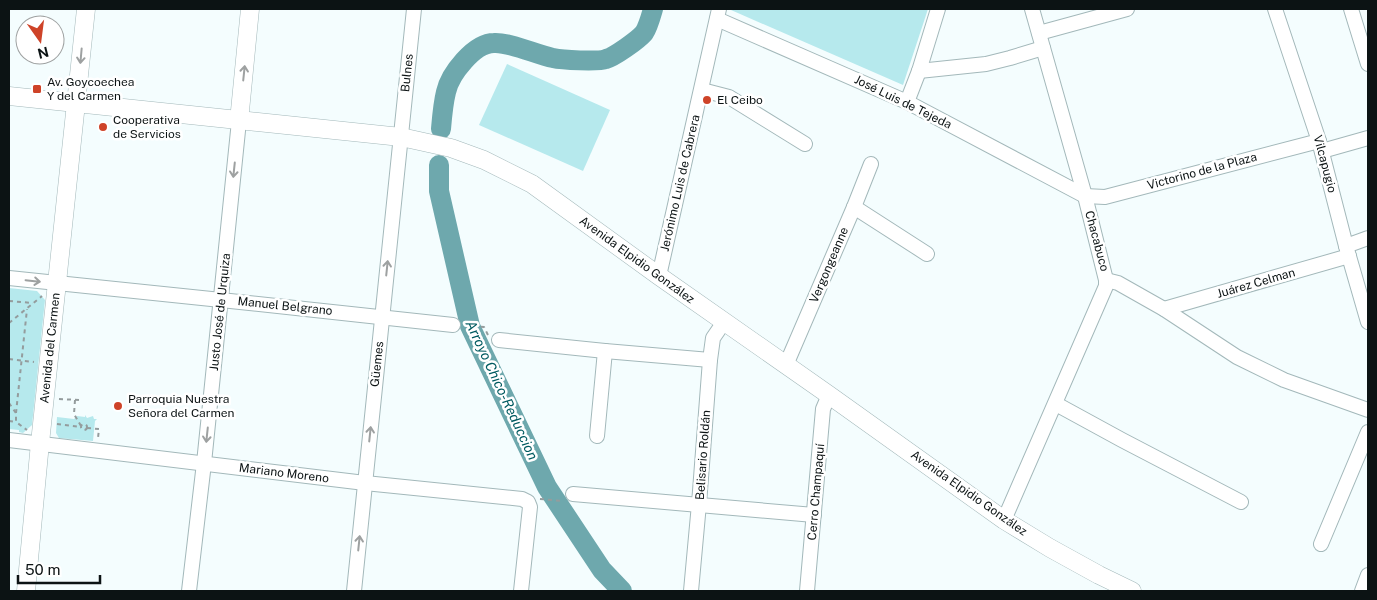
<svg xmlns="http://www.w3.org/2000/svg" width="1377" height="600" font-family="'Public Sans',sans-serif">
	<rect width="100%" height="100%" fill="#f4fdfe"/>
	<g fill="#b6e9ed">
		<polygon points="731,9 928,9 903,85 731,10"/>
		<polygon points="507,64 610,110 583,171 479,125"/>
		<polygon points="9,288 37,291 45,300 32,425 23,433 19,432 19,430 9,429"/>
		<polygon points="85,415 87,418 93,416 94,419 97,419 95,421 93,441 59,438 56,433 57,417 74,419 77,416 85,417"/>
	</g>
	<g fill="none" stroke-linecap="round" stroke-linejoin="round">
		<g stroke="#6ea8ad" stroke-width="20">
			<path d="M441 129C442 117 443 104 446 92 450 74 474 43 494 43 510 42 537 55 553 58 562 60 598 62 606 59 614 57 638 40 644 33 648 27 651 16 653 9"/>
			<polyline points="439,165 439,191 470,326 547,487 602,570 622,591"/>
		</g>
		<defs>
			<g id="minor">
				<polyline points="1275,9 1319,141 1346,246 1368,322"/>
				<polyline points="1351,9 1368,64"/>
				<polyline points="717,19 907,102 1085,196 1105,197 1319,141"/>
				<polyline points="1039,33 1127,9"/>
				<polyline points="919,71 986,64 1010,58 1043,48"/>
				<polyline points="702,90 729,97 805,144"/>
				<polyline points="907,102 919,71 938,9"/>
				<polyline points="1322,151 1368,138"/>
				<polyline points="854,207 927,254"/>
				<polyline points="1346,246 1368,238"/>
				<polyline points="659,276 719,9"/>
				<polyline points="9,278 221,300 453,325"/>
				<polyline points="1106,280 1118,283 1164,309 1237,357 1284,380 1368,410"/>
				<polyline points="1164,309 1349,256"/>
				<polyline points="499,340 605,351 710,360"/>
				<polyline points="786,365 854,207 871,164"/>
				<polyline points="1056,404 1122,440 1241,502"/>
				<polyline points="597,436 605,351"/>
				<polyline points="9,440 365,483 522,499 528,502 530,507 521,591"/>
				<polyline points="573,494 814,515"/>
				<polyline points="1004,520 1106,286 1106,280 1085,196 1032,9"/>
				<polyline points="1321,544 1368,432"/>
				<polyline points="189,591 204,463 239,121"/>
				<polyline points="354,591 414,9"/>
				<polyline points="691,591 699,504 710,360 713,338 724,322"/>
				<polyline points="807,591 823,409 829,395"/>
				<polyline points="1362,591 1368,575"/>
			</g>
			<g id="major">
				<polyline points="9,96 401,137 451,148 484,160 532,184 659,276 829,395 1004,520 1050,548 1099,575 1132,591"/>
				<polyline points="239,121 250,9"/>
				<polyline points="26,591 40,443 86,9"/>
			</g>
		</defs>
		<use href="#minor" stroke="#a3b8ba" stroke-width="16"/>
		<use href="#major" stroke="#a3b8ba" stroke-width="19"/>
		<g stroke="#949c9d" stroke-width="2" stroke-dasharray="4 4" stroke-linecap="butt">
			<polyline points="9,301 33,303"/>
			<polyline points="9,323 42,296"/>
			<polyline points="465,325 484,327 488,335"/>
			<polyline points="9,359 34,362"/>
			<polyline points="59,399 79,400"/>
			<polyline points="75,400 74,414 81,426"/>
			<polyline points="9,403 16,413 16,422 27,430"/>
			<polyline points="16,413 27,309"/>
			<polyline points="9,421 16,422"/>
			<circle cx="84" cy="427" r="3"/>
			<polyline points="57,424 81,427"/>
			<polyline points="87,428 99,429 98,438"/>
			<polyline points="540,499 563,501"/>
		</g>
		<use href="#minor" stroke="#fff" stroke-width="14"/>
		<use href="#major" stroke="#fff" stroke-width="18"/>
	</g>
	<defs><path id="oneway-shaft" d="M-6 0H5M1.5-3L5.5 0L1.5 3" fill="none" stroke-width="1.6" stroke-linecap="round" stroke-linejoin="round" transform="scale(1.25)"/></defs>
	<g stroke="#9ea1a1">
		<use href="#oneway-shaft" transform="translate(81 56) rotate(95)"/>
		<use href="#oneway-shaft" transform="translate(244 73) rotate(-84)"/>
		<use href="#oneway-shaft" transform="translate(234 170) rotate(96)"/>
		<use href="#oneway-shaft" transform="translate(387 268) rotate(-84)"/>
		<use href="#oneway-shaft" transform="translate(33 281) rotate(6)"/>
		<use href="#oneway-shaft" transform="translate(370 434) rotate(-84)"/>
		<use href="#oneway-shaft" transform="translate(207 435) rotate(96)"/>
		<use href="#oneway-shaft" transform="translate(359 543) rotate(-84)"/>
	</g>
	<g fill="#ce4328" stroke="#fff" stroke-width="2">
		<rect x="32" y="84" width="10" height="10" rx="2.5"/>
		<circle cx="707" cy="100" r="5"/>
		<circle cx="103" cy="127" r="5"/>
		<circle cx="118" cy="406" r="5"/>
	</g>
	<g text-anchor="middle" stroke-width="5" stroke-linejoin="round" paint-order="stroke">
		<g font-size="12" fill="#0c1314" stroke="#fff">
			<text transform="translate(407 73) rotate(-84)" y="4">Bulnes</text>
			<text transform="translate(903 102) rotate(26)" y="4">José Luis de Tejeda</text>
			<text transform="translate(1325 164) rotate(75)" y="4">Vilcapugio</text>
			<text transform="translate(1202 171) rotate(-15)" y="4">Victorino de la Plaza</text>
			<text transform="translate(680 183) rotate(-77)" y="4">Jerónimo Luis de Cabrera</text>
			<text transform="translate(1097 241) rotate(75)" y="4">Chacabuco</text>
			<text transform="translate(637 260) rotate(36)" y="4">Avenida Elpidio González</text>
			<text transform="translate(829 265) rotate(-67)" y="4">Vergongeanne</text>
			<text transform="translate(1256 283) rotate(-16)" y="4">Juárez Celman</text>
			<text transform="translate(285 306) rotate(6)" y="4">Manuel Belgrano</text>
			<text transform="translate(220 312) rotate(-84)" y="4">Justo José de Urquiza</text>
			<text transform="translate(50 348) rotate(-84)" y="4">Avenida del Carmen</text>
			<text transform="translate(377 364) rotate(-84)" y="4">Güemes</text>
			<text transform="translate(703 455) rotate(-86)" y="4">Belisario Roldán</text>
			<text transform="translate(284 473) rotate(7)" y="4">Mariano Moreno</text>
			<text transform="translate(816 492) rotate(-85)" y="4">Cerro Champaquí</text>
			<text transform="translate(969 493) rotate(35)" y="4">Avenida Elpidio González</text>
		</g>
		<g font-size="12" fill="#0c1314" stroke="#fff" text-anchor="start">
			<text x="47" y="86">Av. Goycoechea<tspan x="47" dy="14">Y del Carmen</tspan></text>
			<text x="717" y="104">El Ceibo</text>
			<text x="113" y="124">Cooperativa<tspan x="113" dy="14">de Servicios</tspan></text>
			<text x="128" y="403">Parroquia Nuestra<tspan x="128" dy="14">Señora del Carmen</tspan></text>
		</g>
		<g font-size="14" font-style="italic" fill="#005a60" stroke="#fff">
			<text transform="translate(502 390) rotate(65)" y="5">Arroyo Chico-Reduccion</text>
		</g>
	</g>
	<rect width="1377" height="600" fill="none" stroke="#0c1314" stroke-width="20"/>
	<g transform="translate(40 40) rotate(166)"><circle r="24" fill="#ffffff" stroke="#9ea1a1"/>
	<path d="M0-4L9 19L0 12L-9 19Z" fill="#ce4328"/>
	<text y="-8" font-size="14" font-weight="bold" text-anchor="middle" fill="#0c1314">N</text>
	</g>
	<path d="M18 575v8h82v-8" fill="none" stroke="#0c1314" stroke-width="2.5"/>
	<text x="25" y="575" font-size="15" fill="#0c1314" stroke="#ffffff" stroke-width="4" paint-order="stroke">50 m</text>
</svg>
